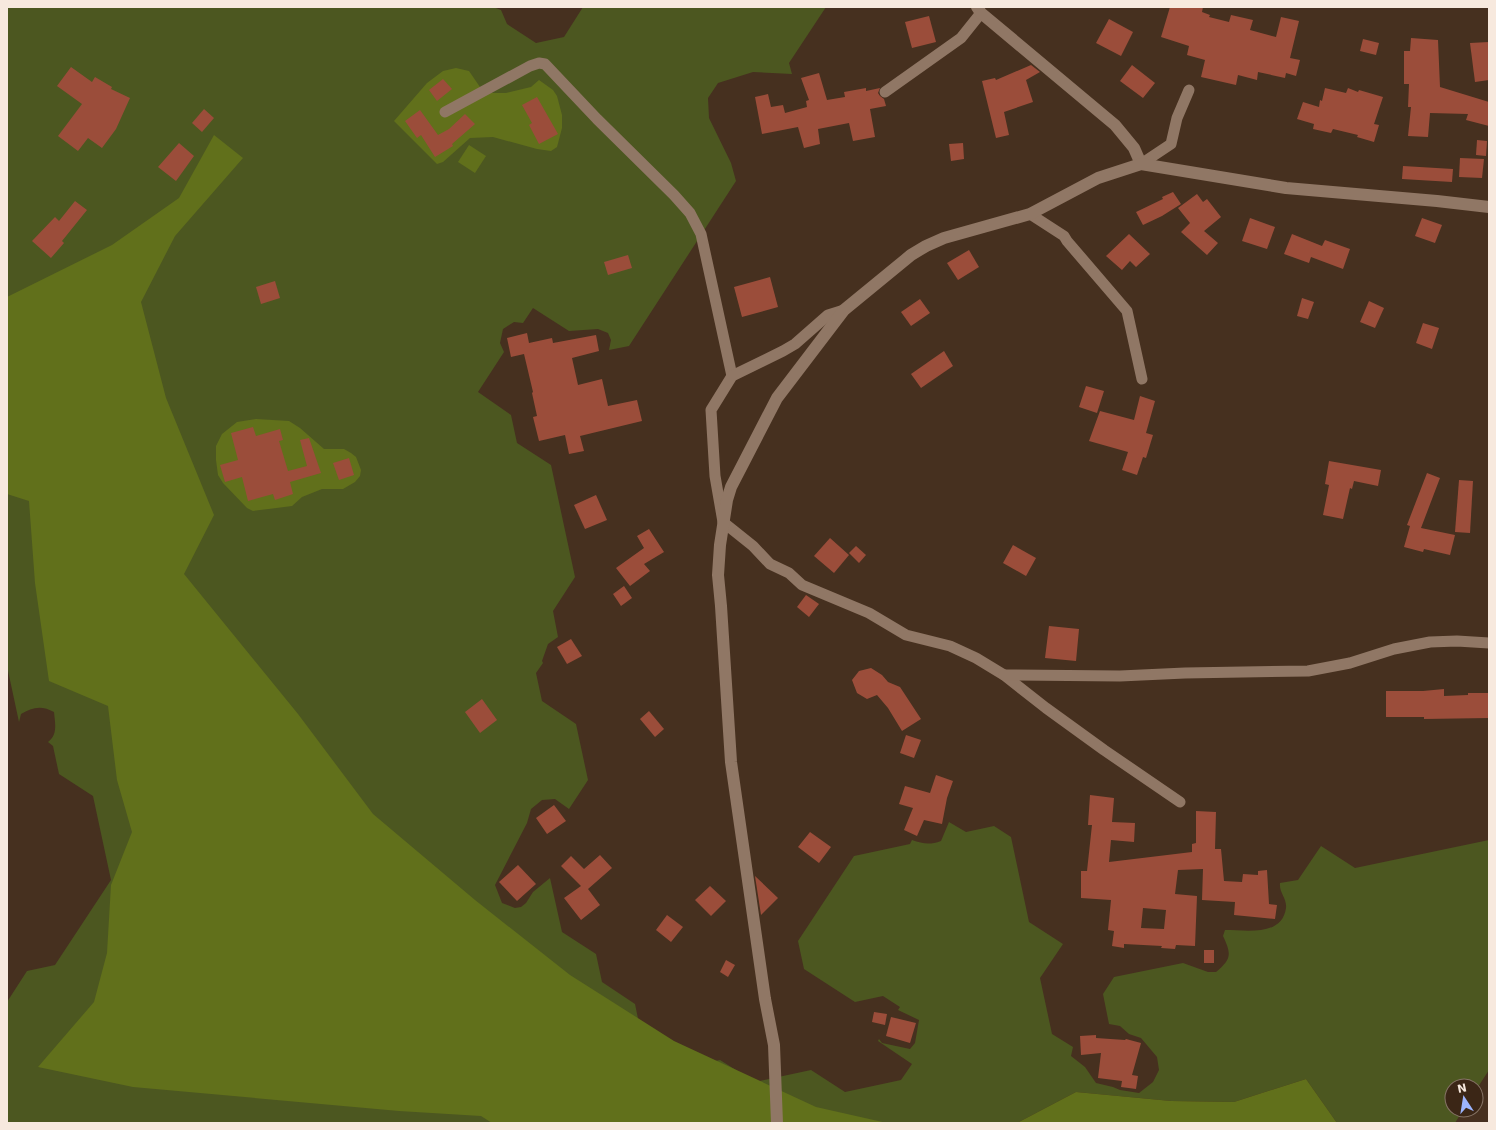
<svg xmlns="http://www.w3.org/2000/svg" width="1496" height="1130" font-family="'DejaVu Sans',sans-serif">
	<rect width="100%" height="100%" fill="#46301f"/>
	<path fill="#4c5720" d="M7 7H493L501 10 507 24 536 43 564 37 583 7H826L789 63 792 74 753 72 718 83 708 98 709 118 731 163 736 181 629 346 609 350 611 340 608 333 598 329 569 331 533 308 523 323 514 322 503 329 500 343 504 352 478 392 511 415 517 443 551 465 575 577 553 611 558 637 548 644 542 661 543 663 536 673 542 701 576 724 588 780 569 809 555 799 542 800 531 809 527 823 495 885 502 903 515 908 521 907 526 903 533 892 550 878 562 932 596 954 602 982 635 1004 641 1033 692 1066 720 1060 755 1082 811 1070 845 1092 901 1080 912 1064 878 1041 879 1039 882 1043 910 1049 915 1043 919 1020 898 1010 900 1007 883 996 855 1002 804 969 798 941 854 856 910 844 912 840C923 844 930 845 941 841L949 822 966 832 994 826 1011 837 1029 922 1063 944 1040 978 1052 1034 1073 1047 1071 1056 1085 1067 1096 1083 1113 1087 1120 1090 1139 1093 1153 1082 1159 1070 1157 1057 1141 1038 1129 1034 1120 1026 1109 1024 1103 994 1114 977 1183 963 1208 972H1216C1231 959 1232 955 1223 936L1225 930C1246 930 1282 937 1286 908 1287 898 1279 893 1280 883L1298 880 1321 846 1355 868 1489 840V1070L1476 1090V1086H1452V1110H1463L1455 1123H1337L1306 1079 1234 1102 1171 1101 1076 1092 1017 1123H7V1002L27 971 55 965 111 880 93 796 59 774 53 746 48 742C58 735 55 723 54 712 42 705 32 707 21 714L19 722 7 666Z"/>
	<g fill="#61701b">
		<polygon points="456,68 469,71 480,87 492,93 506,93 531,87 539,80 553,90 557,96 562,115 562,128 557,147 551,151 537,149 493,137 470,138 443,162 437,164 394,121 427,83 443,71"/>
		<polygon points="214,135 243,158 175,236 141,302 166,398 214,515 184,574 298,714 373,814 475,900 570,975 674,1041 816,1107 887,1123 492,1123 481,1116 399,1111 133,1087 38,1067 94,1002 107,953 111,885 132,832 117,780 108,706 49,681 35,583 29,501 7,494 7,297 112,245 179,198"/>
		<polygon points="469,145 486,156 475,173 458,162"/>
		<polygon points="256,419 289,421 300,428 324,449 344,449 351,453 356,457 361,470 360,476 355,482 343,489 322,489 302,497 292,506 253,511 247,508 223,483 218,475 216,460 216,446 222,434 237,422"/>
		<polygon points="1306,1079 1337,1123 1017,1123 1076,1092 1171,1101 1234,1102"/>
	</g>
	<g fill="#9b4d3a" fill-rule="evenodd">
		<polygon points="1170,7 1203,7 1202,12 1210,15 1209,17 1229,22 1231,15 1253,20 1250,30 1276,37 1281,17 1299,21 1290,58 1300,60 1296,76 1286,73 1285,78 1258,72 1257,80 1238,75 1236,85 1201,77 1205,60 1187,55 1189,46 1161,37"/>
		<polygon points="929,16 936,42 912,48 905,22"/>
		<polygon points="1109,19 1133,32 1121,56 1096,43"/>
		<polygon points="1411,38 1438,40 1440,87 1489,102 1489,126 1466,120 1468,114 1430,113 1428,137 1408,136 1411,107 1408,107 1409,84 1404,84 1404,51 1410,51"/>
		<polygon points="1363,39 1379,43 1376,55 1360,51"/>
		<polygon points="1489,42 1489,80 1475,82 1470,43"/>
		<polygon points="1031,65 1040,72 1026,80 1033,102 1004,112 1009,135 996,138 982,81 995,78 996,80"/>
		<polygon points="1132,65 1155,83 1143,98 1120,81"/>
		<polygon points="71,67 92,82 95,77 112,87 111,89 130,98 116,129 102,148 88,138 78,151 58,136 82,104 57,86"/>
		<polygon points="819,73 827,100 845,97 844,92 866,88 866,91 880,88 878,93 880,96 884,99 886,106 870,109 875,137 853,141 849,123 818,129 820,144 804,148 798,127 762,134 755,97 768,94 771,107 783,105 785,113 807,107 806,101 809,100 801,78"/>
		<polygon points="443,79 452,89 437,101 429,90"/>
		<polygon points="1325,88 1346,93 1348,88 1358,92 1359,90 1383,97 1374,124 1379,125 1374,142 1357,137 1358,135 1333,129 1331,133 1313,129 1314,124 1297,119 1303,102 1319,107 1320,100 1322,101"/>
		<polygon points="537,97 558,134 539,144 529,125 532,123 522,105"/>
		<polygon points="204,109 214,118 202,132 192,123"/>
		<polygon points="420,110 438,135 449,129 465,114 475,124 452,144 453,146 435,157 421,135 417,138 405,121"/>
		<polygon points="1477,140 1487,141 1486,156 1476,155"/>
		<polygon points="179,143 194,156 176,181 158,167"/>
		<polygon points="963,143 964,159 951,161 949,144"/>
		<polygon points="1460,158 1484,159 1482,178 1459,177"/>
		<polygon points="1403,166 1453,169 1452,182 1402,179"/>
		<polygon points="1173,192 1181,204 1162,216 1143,225 1136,212 1163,199 1162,197"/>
		<polygon points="1197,194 1203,202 1207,199 1221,217 1204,231 1218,243 1207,255 1181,232 1190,223 1178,208"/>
		<polygon points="75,201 87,210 62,241 64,243 51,258 32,241 55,217 59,221"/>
		<polygon points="1250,218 1275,227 1267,249 1242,241"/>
		<polygon points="1422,218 1442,225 1435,243 1415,236"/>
		<polygon points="1129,234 1150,254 1136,267 1130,261 1122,270 1106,256"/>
		<polygon points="1292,234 1322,246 1325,240 1350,249 1343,269 1311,257 1309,263 1284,254"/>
		<polygon points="969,250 979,267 958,280 947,263"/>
		<polygon points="628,255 632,268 608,275 604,262"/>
		<polygon points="770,277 778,307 742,317 734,287"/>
		<polygon points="275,281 280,298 261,304 256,287"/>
		<polygon points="1302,298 1314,302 1308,319 1297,316"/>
		<polygon points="920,299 930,313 911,326 901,312"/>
		<polygon points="1369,301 1384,308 1375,328 1360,322"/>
		<polygon points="1423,323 1439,328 1432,349 1416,343"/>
		<polygon points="527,333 529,343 552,338 553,343 596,335 599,351 572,358 578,385 602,379 608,406 637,400 642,421 580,436 584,451 569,454 565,435 539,441 533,417 537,416 532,393 533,392 524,354 511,357 507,338"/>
		<polygon points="944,351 953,366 921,388 911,374"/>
		<polygon points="1086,386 1104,391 1097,413 1079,407"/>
		<polygon points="1140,396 1155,401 1146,433 1153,435 1146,458 1143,457 1137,475 1122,470 1128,452 1089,441 1100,411 1134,420"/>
		<polygon points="253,427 256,436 280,429 283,440 279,441 288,471 307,466 300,440 309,438 321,473 290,482 293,494 275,500 273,494 248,501 242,477 225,482 220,465 238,460 231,433"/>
		<polygon points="349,458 354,475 339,480 333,463"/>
		<polygon points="1329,461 1381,470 1378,486 1354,481 1352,489 1350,488 1343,519 1323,515 1329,485 1325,484"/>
		<polygon points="1427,473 1440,478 1421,528 1455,535 1450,555 1424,549 1423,552 1404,547 1410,526 1407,525"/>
		<polygon points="1459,480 1473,481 1470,533 1455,532"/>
		<polygon points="596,495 607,520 585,529 574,505"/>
		<polygon points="649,529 664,552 644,564 650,571 630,586 616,568 644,548 637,536"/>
		<polygon points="830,538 849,555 834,573 814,556"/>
		<polygon points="1013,545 1036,558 1026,576 1003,563"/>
		<polygon points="856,546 866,555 859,563 849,553"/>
		<polygon points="624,586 632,598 621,606 613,594"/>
		<polygon points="806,595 819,604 809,617 797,607"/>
		<polygon points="1049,626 1079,629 1076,661 1045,658"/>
		<polygon points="571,639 582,656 567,664 557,647"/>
		<polygon points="871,668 882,675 888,682 900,687 921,719 902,731 888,708 877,695 867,699 857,693 852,680 859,671"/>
		<polygon points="1444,689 1444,696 1468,695 1468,693 1489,693 1489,718 1424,719 1424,717 1386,717 1386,691 1423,691"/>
		<polygon points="482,699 497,720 480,733 465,712"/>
		<polygon points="649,711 664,729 655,737 640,719"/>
		<polygon points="906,735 921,740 914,758 900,753"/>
		<polygon points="936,775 953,781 947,798 942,824 924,820 917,836 904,830 913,808 899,804 905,786 930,793"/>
		<path d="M1090 795 1114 798 1112 822 1135 823 1134 842 1111 840 1109 862 1192 852V844L1196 843V811L1216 812 1215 849H1221L1224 881 1242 882 1243 874 1258 875V871L1267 870 1269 904 1277 905 1275 919 1234 915 1235 902 1202 900 1203 869 1178 870 1175 894 1197 896 1195 946 1176 945 1175 949 1161 948 1162 946 1124 944V948L1112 946 1114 931 1108 930 1111 900 1081 898V871H1087L1092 825H1088ZM1143 908 1166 910 1164 929 1141 928Z"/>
		<polygon points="554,805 566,821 547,834 536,818"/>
		<polygon points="810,832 831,847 819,863 798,847"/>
		<polygon points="600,855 612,868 588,889 600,905 581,920 564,898 581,886 561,866 571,856 584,869"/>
		<polygon points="518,865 536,884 517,901 499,882"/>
		<polygon points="755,876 778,898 761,915"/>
		<polygon points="710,886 726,901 711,916 695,900"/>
		<polygon points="667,915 683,927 671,942 656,930"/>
		<rect x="1204" y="950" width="10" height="13"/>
		<polygon points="726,960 735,965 728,977 720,972"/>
		<polygon points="874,1012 887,1014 885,1025 872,1022"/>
		<polygon points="891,1017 916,1023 910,1043 886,1036"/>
		<polygon points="1096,1035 1096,1038 1125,1040 1126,1039 1141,1043 1132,1075 1138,1076 1136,1089 1121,1087 1122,1081 1098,1078 1101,1053 1081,1055 1080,1036"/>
	</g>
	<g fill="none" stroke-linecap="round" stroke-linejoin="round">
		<g stroke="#907765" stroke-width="11">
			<polyline points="885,92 961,38 981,13"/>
			<polyline points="445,112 530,66 539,63 545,64 597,119 674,195 690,213 701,234 732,376"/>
			<polyline points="1141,164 1171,144 1177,118 1189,90"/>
			<polyline points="1030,214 1064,236 1067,241 1127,311 1142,379"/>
			<polyline points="844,310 828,315 795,344 783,351 732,376 711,410 715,476 723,522 753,546 770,564 789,573 802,585 869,613 906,635 950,646 976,658 1004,675 1046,708 1104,750 1180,802"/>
			<polyline points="1004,675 1120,676 1185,673 1308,671 1350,663 1394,649 1430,642 1457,641 1489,643"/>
		</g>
		<g stroke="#907765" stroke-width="12">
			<polyline points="977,7 981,13 1115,125 1134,148 1141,164"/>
			<polyline points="777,1123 774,1045 765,999 731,762 721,606 718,575 720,545 727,500 731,487 777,398 844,310 911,255 926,246 944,238 1030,214 1098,178 1141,164 1286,188 1437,201 1489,207"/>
		</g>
	</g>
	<rect width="1496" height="1130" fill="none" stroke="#f7e9de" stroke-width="16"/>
	<g transform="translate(1464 1098) rotate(348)"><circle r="19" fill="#3b2616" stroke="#867466"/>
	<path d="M0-3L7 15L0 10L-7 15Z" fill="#9cb4fd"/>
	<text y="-6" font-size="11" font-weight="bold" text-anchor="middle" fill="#f7e9de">N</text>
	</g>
</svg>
